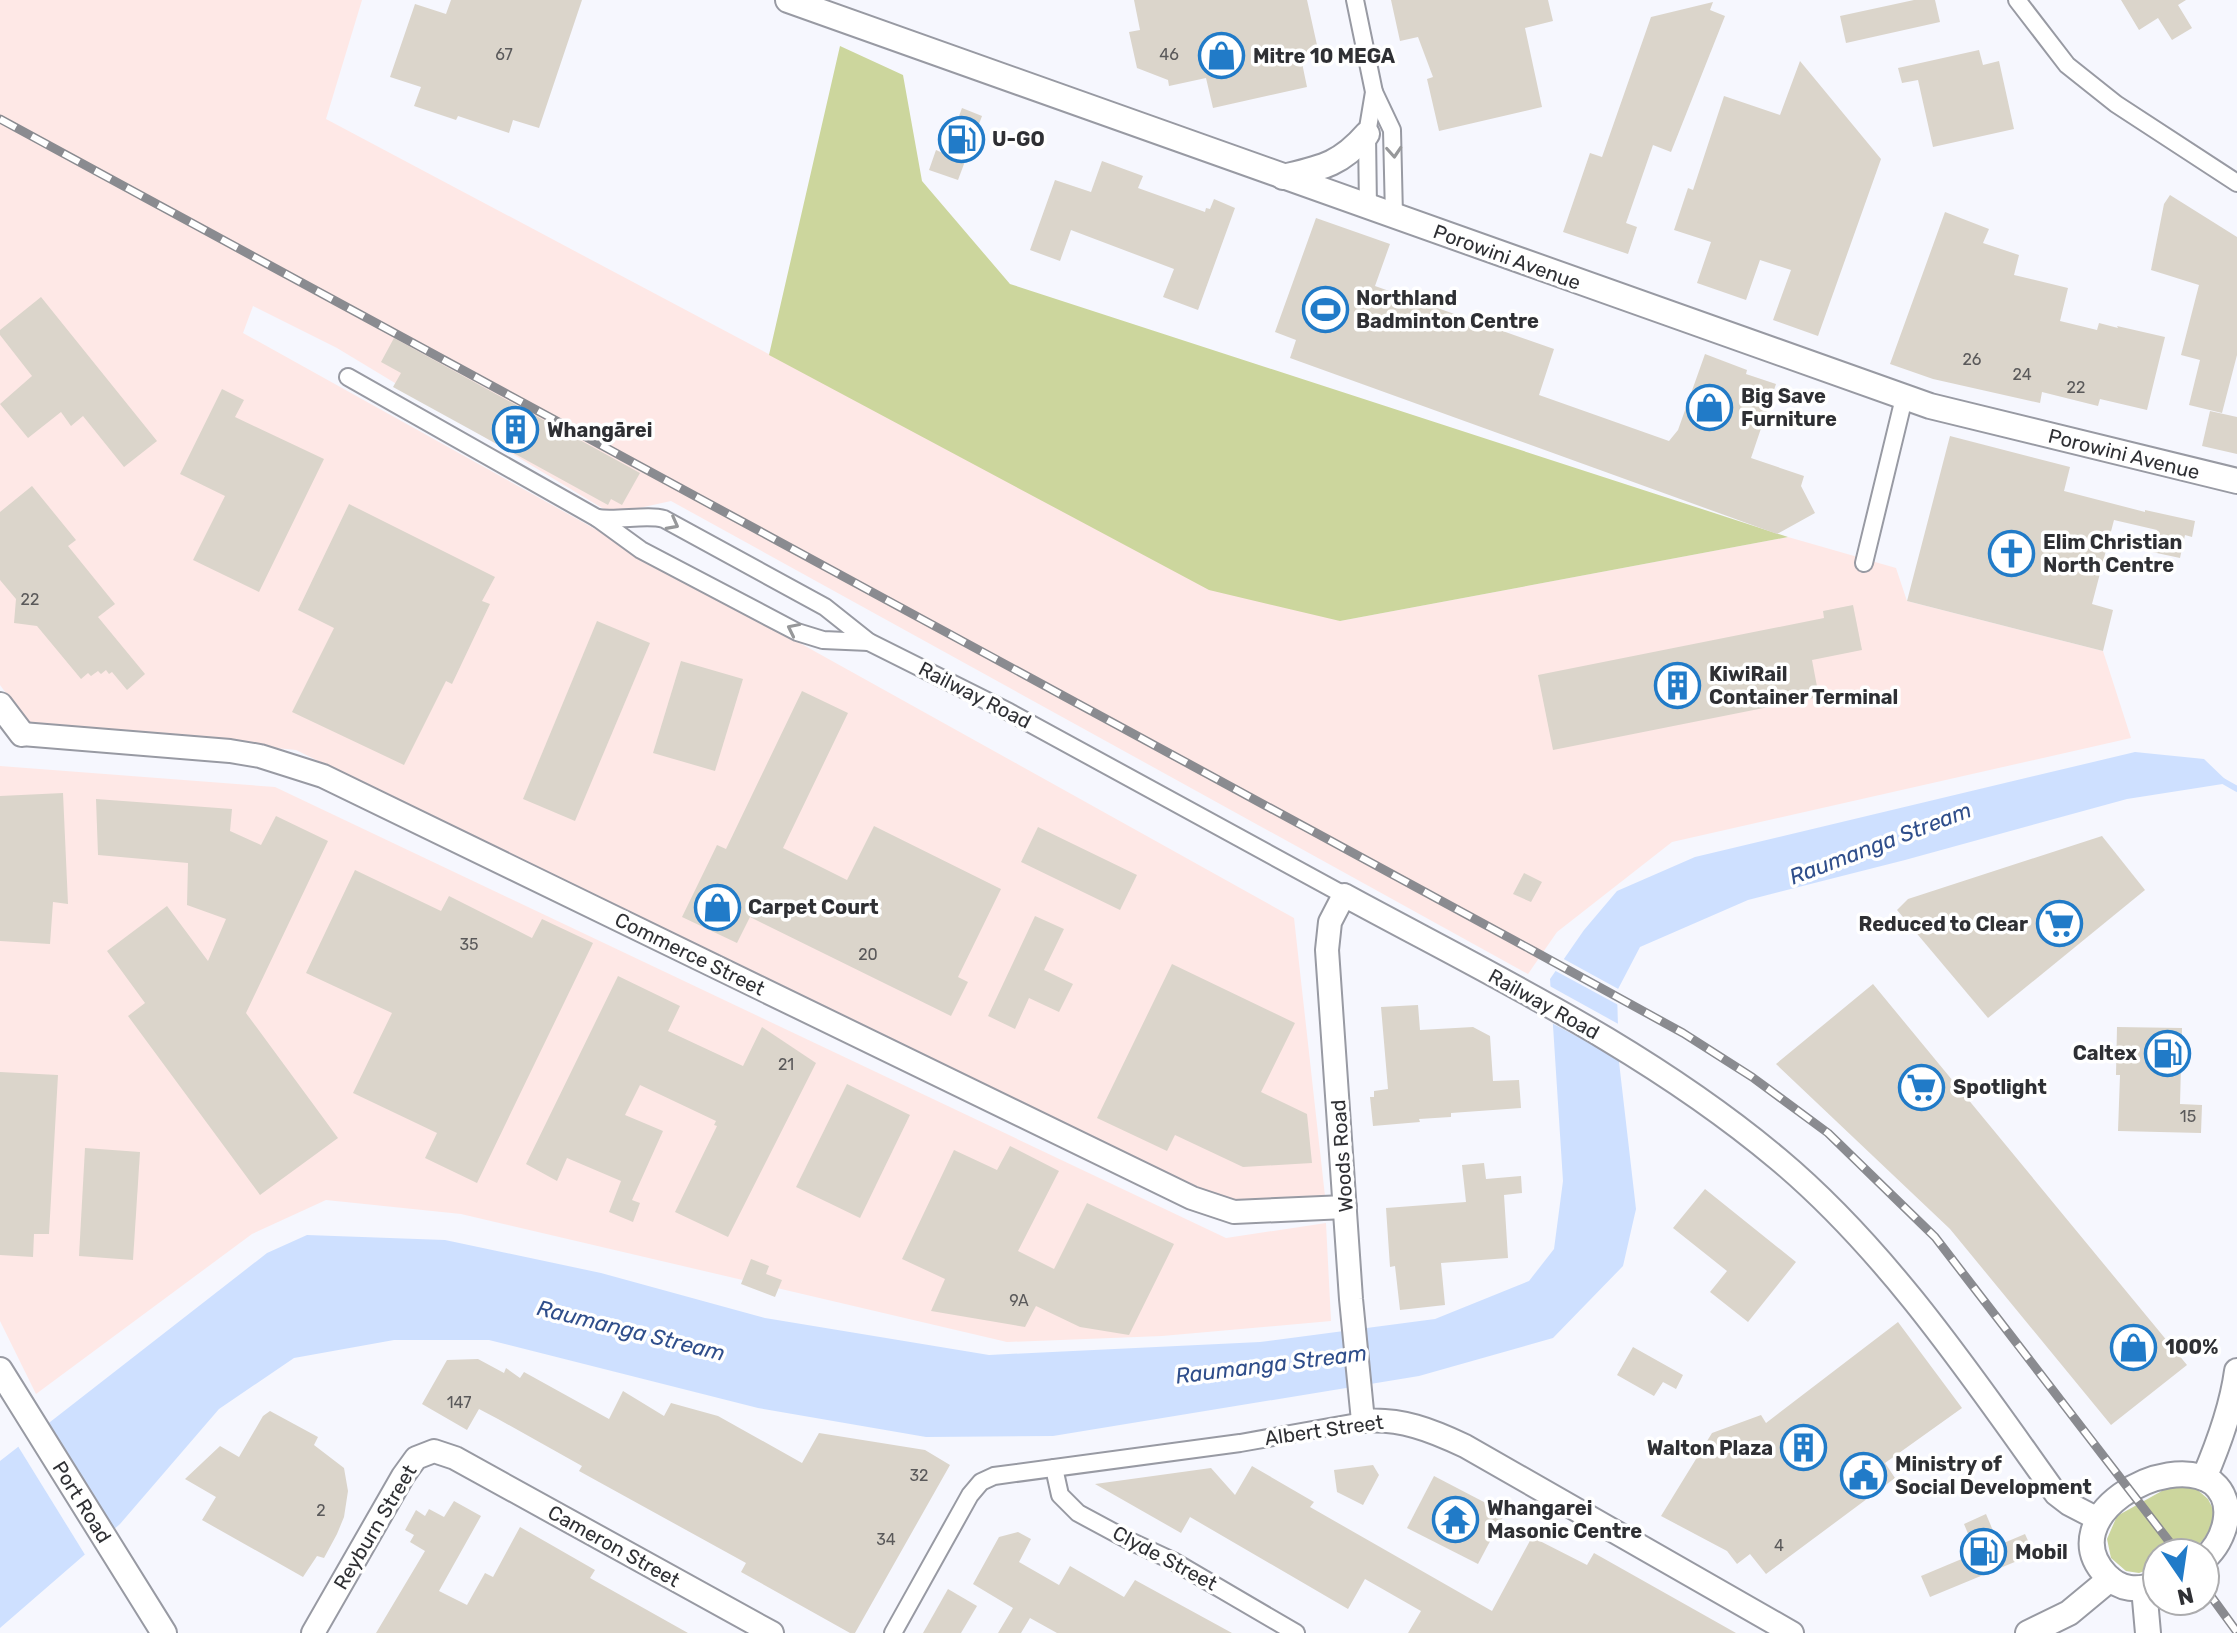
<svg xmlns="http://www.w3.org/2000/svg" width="2237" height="1633" font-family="Rubik,sans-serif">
	<rect width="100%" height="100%" fill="#f6f7fe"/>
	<g fill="#fee8e6">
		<polygon points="0,0 362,0 326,119 844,394 1340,621 1788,537 1896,568 1907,601 2103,651 2131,738 1672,842 1557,932 1528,974 671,501 612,514 337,348 253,306 243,333 1294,918 1325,1196 1226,1211 296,750 28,723 0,685"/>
		<polygon points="0,766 275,787 1226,1238 1326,1223 1331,1321 1162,1336 1007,1342 461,1214 326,1200 252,1234 36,1394 0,1321"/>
	</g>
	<g fill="#ccd69d">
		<polygon points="840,46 903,75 922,181 1010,284 1788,537 1340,621 1209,590 769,355"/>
		<path d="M2193 1486 2208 1499 2216 1515C2203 1549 2192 1553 2157 1553V1567L2139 1573 2126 1571 2111 1558 2107 1539 2117 1516 2169 1487Z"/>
	</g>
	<polygon fill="#cee0ff" points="2135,752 2204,759 2229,783 2127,799 1905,860 1748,900 1640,947 1617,991 1619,1062 1636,1209 1623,1266 1553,1338 1419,1376 1053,1436 926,1437 758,1408 489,1340 394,1340 294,1358 219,1409 120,1524 0,1628 0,1461 267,1253 307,1235 445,1240 601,1273 765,1318 989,1355 1260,1342 1435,1319 1529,1281 1554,1249 1563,1181 1550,979 1584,930 1617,891 1695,857"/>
	<g fill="#f6f7fe">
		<polygon points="1560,957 1622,991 1622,1007 1552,969"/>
		<polygon points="1546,984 1622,1026 1623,1061 1548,1021"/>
		<polygon points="46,1418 117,1532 87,1558 16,1443"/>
	</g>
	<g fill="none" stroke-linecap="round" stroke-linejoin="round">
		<polyline stroke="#cee0ff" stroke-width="6" points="2223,781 2237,789"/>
	</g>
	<g fill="#dbd5cb">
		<polygon points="451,0 582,0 539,128 513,120 509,133 458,116 456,120 414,106 421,87 390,77 415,4 446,14"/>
		<polygon points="1134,0 1307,0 1319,54 1301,58 1307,87 1213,108 1206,78 1169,86 1168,80 1137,68 1129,32 1140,30"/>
		<polygon points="1391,0 1548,0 1553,21 1525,28 1542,107 1439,131 1427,79 1433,77 1418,37 1400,41"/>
		<polygon points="1914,0 1935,0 1940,22 1846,43 1840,16"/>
		<polygon points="2121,0 2186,0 2178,5 2192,28 2172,40 2158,18 2139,30"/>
		<polygon points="1713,2 1710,10 1725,16 1671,152 1653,145 1626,223 1637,227 1628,254 1563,232 1590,153 1602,157 1651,17"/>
		<polygon points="1979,50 1983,65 1999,61 2014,129 1933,147 1918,80 1902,83 1898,68"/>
		<polygon points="1800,61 1881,159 1818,336 1773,320 1791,270 1760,260 1746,300 1697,283 1711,242 1674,230 1688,188 1693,190 1724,96 1780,115"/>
		<polygon points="962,108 982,116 958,180 929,170 936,150 945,154"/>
		<polygon points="1102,161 1143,176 1138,188 1205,212 1206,208 1210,209 1214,199 1235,208 1198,310 1163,297 1174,269 1071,230 1060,261 1030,250 1055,180 1091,192"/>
		<polygon points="2170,195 2237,237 2237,355 2222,413 2189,405 2200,360 2181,355 2199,285 2151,270 2164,204"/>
		<polygon points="1945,212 1989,229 1983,243 2019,255 2014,275 2068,288 2060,321 2097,330 2099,323 2118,328 2117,326 2165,337 2147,410 2100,399 2098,406 2042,392 2040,403 1933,379 1890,364"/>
		<polygon points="1316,218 1390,244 1375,286 1554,349 1539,395 1669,441 1678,430 1705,354 1747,370 1746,374 1776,384 1751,458 1804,476 1801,486 1815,513 1777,534 1290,358 1296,340 1275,332"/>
		<polygon points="41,297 157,441 124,467 83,416 71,426 61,412 28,438 0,404 32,376 0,335 0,330"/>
		<polygon points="394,338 640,473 622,505 611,499 608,505 393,387 401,373 381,362"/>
		<polygon points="222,389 244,400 235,417 324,459 259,592 193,560 225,496 180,474"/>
		<polygon points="2210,411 2237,417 2237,454 2202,446"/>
		<polygon points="1950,436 2070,467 2064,491 2145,512 2145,510 2195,521 2192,537 2185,535 2180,558 2152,552 2157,530 2114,520 2092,604 2113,610 2103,651 1907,601"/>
		<polygon points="32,486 76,540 68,546 115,604 98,617 145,674 127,690 112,672 109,674 106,670 101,674 98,671 91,676 88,673 81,679 37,626 14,623 16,599 0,580 0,512"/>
		<polygon points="349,504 495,577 482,601 490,604 452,684 446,681 404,765 292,712 334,628 298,610"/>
		<polygon points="1853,605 1862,650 1812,660 1819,697 1553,750 1538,675 1824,618 1823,611"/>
		<polygon points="597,621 650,643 575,821 523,799"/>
		<polygon points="681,661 743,679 715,771 653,753"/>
		<polygon points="802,691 848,713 783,848 847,880 874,826 1001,889 958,977 968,982 951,1016 750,917 737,943 682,917 717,845 726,849"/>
		<polygon points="63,793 68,904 53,902 50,944 0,941 0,796"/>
		<polygon points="96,799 232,809 230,831 261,845 276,816 328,841 246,1013 338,1138 260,1195 128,1016 145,1003 107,951 167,906 208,961 226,919 187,905 188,863 98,855"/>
		<polygon points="1038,827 1137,875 1120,910 1021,862"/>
		<polygon points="2102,836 2145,890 1988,1018 1897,910 1908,899"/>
		<polygon points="355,870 441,911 449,896 532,938 542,919 593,943 477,1183 425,1158 437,1133 353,1093 392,1013 306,973"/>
		<polygon points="1524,873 1542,882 1531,902 1513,894"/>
		<polygon points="1035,916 1064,929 1044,970 1073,984 1059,1012 1029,998 1015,1029 988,1016"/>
		<polygon points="1172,964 1295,1023 1261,1092 1307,1114 1312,1163 1243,1167 1175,1135 1167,1151 1097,1118"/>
		<polygon points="618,976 680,1006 668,1031 743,1066 762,1027 816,1063 728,1237 675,1212 717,1126 714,1125 716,1121 640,1085 625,1115 663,1131 632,1200 640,1203 633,1222 609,1212 621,1181 567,1158 557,1181 526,1164"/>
		<polygon points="1873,984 2187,1365 2111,1425 1950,1229 1776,1064"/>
		<polygon points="1418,1005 1420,1030 1473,1027 1490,1036 1493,1081 1519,1080 1521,1108 1451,1113 1451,1117 1419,1119 1420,1122 1373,1126 1370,1097 1374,1097 1374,1091 1388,1089 1381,1007"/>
		<polygon points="2117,1027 2182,1028 2180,1104 2202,1105 2201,1133 2118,1131 2120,1075 2116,1075"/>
		<polygon points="0,1072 58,1075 49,1234 34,1234 33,1257 0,1255"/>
		<polygon points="847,1084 910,1115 860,1218 796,1187"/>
		<polygon points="1010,1146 1059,1171 1018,1251 1054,1269 1087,1203 1174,1244 1129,1335 1080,1327 1036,1306 1025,1327 931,1311 945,1279 902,1259 954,1150 997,1170"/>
		<polygon points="85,1148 140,1152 133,1260 79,1256"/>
		<polygon points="1484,1163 1486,1179 1521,1176 1522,1193 1504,1195 1508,1258 1441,1263 1445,1305 1400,1310 1395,1266 1390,1267 1386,1208 1466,1202 1462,1165"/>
		<polygon points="1705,1189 1796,1262 1748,1322 1710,1292 1727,1271 1673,1228"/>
		<polygon points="751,1259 769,1266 766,1274 782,1280 775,1297 741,1284"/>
		<polygon points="1898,1322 1962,1408 1885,1463 1895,1478 1766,1574 1750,1554 1737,1564 1727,1551 1661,1516 1712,1433 1761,1415 1766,1423"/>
		<polygon points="1633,1347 1683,1375 1676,1389 1663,1382 1654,1396 1617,1375"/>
		<polygon points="478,1359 504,1373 506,1368 520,1378 524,1372 609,1419 623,1391 664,1416 671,1403 718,1416 802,1463 819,1433 925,1450 950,1465 855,1633 850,1633 741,1572 746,1563 579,1471 582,1466 498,1419 479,1409 467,1430 422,1404 447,1360"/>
		<polygon points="270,1411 318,1437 314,1445 344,1468 348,1491 344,1517 337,1534 324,1558 317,1556 303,1577 202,1520 216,1497 185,1479 220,1446 239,1457 263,1416"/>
		<polygon points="1373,1465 1379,1475 1363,1505 1337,1492 1334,1470"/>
		<polygon points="1252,1466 1314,1502 1310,1507 1492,1611 1532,1537 1587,1565 1594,1553 1736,1633 1408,1633 1421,1611 1365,1579 1348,1609 1190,1517 1181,1533 1095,1484 1211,1468 1235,1495"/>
		<polygon points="1434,1476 1505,1513 1478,1564 1407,1528"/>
		<polygon points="454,1501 481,1516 439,1591 467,1605 485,1573 493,1577 520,1527 595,1570 590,1578 688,1633 376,1633 425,1551 410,1542 414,1535 405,1530 416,1510 425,1516 429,1509 444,1517"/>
		<polygon points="1986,1514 1999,1545 2025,1534 2034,1554 1930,1597 1921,1576 1976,1553 1964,1524"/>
		<polygon points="1018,1532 1031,1539 1019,1562 1059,1585 1070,1566 1124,1597 1135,1580 1232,1633 1057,1633 1030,1618 1021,1633 998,1633 1013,1608 973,1584 999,1537"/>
		<polygon points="948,1589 977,1606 961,1633 923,1633"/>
	</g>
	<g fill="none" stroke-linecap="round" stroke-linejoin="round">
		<defs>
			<g id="minor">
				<polyline points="1355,0 1374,92 1367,134 1368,208"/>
				<polyline points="2017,0 2067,65 2116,104 2237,183"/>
				<polyline points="1374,92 1392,130 1394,216"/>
				<polyline points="348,377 597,518 641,550 797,632 823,640 869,642"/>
				<path d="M597 518C618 521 648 514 664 519L825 607 869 642 1009 712 1344 895"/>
				<polyline points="1864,563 1904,398"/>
				<polyline points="1054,1468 1060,1495 1078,1513 1130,1541 1173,1561 1296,1633"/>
				<polyline points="893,1633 970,1495 981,1482 994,1476 1240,1443 1363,1421"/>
			</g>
			<g id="tertiary">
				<polyline points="22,734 230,751 260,756 323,776 1192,1198 1234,1212 1345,1207"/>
				<polyline points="313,1633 403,1476 416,1458 434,1451 455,1458 772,1633"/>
				<path d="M1792 1633 1465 1446C1431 1430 1401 1418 1363 1421L1351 1299 1327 950 1330 922 1344 895C1493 976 1647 1049 1778 1159 1888 1251 1973 1378 2056 1494L2069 1504 2098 1519"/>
			</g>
			<g id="secondary">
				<polyline points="788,0 1930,406 2237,481"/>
				<path d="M1283 177C1321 168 1340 165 1367 134"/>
				<polyline points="0,705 22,734"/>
				<polyline points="0,1370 164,1633"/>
				<path d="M2204 1478C2219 1443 2232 1408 2237 1371"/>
				<path d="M2157 1585C2137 1590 2121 1591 2106 1575 2052 1518 2165 1450 2213 1483 2237 1503 2225 1540 2205 1558"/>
				<polyline points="2144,1588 2148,1633"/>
				<polyline points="2028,1633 2069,1613 2110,1579"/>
			</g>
		</defs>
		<use href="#minor" stroke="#989aa3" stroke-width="20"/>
		<use href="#tertiary" stroke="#989aa3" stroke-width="26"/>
		<use href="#secondary" stroke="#989aa3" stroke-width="28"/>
		<use href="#minor" stroke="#fff" stroke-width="16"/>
		<use href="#tertiary" stroke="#fff" stroke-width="22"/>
		<use href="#secondary" stroke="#fff" stroke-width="24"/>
		<defs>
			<g id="rail">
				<polyline points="0,119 1530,949 1683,1033 1752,1077 1828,1133 1935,1237 2178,1553"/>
				<polyline points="2205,1588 2237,1632"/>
			</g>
		</defs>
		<use href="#rail" stroke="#8a8b90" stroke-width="9"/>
		<use href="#rail" stroke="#fff" stroke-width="6" stroke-dasharray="18" stroke-linecap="butt"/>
	</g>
	<defs><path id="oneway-chevron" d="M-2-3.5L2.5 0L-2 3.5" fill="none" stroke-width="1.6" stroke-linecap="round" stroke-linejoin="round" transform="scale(2)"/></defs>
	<g stroke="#97989a">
		<use href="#oneway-chevron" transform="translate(1394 152) rotate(86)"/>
		<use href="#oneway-chevron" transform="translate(673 524) rotate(28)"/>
		<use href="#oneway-chevron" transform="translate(793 629) rotate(-154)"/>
	</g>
	<defs>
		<symbol id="shop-ring" viewBox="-11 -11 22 22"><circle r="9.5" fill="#fff" stroke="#217bc8" stroke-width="1.5"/><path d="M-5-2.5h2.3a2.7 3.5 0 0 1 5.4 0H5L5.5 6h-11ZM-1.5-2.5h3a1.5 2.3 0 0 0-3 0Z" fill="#217bc8"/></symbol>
		<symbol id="fuel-ring" viewBox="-11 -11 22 22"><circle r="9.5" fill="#fff" stroke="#217bc8" stroke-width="1.5"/><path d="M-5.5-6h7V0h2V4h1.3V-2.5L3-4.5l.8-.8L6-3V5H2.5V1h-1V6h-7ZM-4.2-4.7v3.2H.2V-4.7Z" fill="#217bc8"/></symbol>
		<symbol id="stadium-ring" viewBox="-11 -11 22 22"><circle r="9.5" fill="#fff" stroke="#217bc8" stroke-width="1.5"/><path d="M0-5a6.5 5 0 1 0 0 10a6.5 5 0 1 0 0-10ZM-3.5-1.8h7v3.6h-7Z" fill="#217bc8"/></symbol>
		<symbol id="building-ring" viewBox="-11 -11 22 22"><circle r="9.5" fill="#fff" stroke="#217bc8" stroke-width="1.5"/><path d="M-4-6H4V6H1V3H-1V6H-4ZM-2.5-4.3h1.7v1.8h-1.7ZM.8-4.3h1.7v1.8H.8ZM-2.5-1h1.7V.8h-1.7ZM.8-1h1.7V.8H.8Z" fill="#217bc8"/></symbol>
		<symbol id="church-ring" viewBox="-11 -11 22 22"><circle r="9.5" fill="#fff" stroke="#217bc8" stroke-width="1.5"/><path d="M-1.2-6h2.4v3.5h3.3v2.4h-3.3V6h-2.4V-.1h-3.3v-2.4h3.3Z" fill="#217bc8"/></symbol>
		<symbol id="supermarket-ring" viewBox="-11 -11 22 22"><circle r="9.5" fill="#fff" stroke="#217bc8" stroke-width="1.5"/><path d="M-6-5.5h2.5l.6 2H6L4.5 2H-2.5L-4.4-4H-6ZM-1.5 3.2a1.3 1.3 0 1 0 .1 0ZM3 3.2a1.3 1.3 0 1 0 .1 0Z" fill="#217bc8"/></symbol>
		<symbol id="civic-ring" viewBox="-11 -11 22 22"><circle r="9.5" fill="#fff" stroke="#217bc8" stroke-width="1.5"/><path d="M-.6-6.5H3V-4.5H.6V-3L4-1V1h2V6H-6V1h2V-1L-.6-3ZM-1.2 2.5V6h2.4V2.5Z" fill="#217bc8"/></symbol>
		<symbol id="temple-ring" viewBox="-11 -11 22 22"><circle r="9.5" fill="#fff" stroke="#217bc8" stroke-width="1.5"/><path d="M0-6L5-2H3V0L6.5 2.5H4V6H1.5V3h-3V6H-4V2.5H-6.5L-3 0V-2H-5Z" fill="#217bc8"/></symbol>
	</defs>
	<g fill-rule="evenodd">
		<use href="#shop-ring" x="1196" y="30" width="51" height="51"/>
		<use href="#fuel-ring" x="936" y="114" width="51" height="51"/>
		<use href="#stadium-ring" x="1300" y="284" width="51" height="51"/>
		<use href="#shop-ring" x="1684" y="382" width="51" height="51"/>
		<use href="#building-ring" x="490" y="404" width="51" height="51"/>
		<use href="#church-ring" x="1986" y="528" width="51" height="51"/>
		<use href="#building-ring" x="1652" y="660" width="51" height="51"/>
		<use href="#shop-ring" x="692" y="882" width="51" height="51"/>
		<use href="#supermarket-ring" x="2034" y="898" width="51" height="51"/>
		<use href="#fuel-ring" x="2142" y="1028" width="51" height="51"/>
		<use href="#supermarket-ring" x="1896" y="1062" width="51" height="51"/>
		<use href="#shop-ring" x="2108" y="1322" width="51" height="51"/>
		<use href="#building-ring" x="1778" y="1422" width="51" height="51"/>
		<use href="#civic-ring" x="1838" y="1450" width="51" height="51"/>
		<use href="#temple-ring" x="1430" y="1494" width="51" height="51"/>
		<use href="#fuel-ring" x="1958" y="1526" width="51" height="51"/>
	</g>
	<g text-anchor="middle" stroke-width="7" stroke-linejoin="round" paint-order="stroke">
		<g font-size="16" fill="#5a595a">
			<text x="504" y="60">67</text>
			<text x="1169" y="60">46</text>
			<text x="1972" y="365">26</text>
			<text x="2022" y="380">24</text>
			<text x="2076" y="393">22</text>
			<text x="30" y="605">22</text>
			<text x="469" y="950">35</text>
			<text x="868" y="960">20</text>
			<text x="786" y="1070">21</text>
			<text x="2188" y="1122">15</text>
			<text x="1019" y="1306">9A</text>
			<text x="459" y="1408">147</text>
			<text x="919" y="1481">32</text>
			<text x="321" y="1516">2</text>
			<text x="886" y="1545">34</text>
			<text x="1779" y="1551">4</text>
		</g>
		<g font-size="20" font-weight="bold" fill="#2f3034" stroke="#fff" text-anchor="start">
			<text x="1253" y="63">Mitre 10 MEGA</text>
			<text x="992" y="146">U-GO</text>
			<text x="1356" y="305">Northland<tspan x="1356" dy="23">Badminton Centre</tspan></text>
			<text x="1741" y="403">Big Save<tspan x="1741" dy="23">Furniture</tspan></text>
			<text x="547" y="437">Whangārei</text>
			<text x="2043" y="549">Elim Christian<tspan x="2043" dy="23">North Centre</tspan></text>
			<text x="1709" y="681">KiwiRail<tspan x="1709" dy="23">Container Terminal</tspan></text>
			<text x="748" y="914">Carpet Court</text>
			<text x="2028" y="931" text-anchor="end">Reduced to Clear</text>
			<text x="2137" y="1060" text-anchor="end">Caltex</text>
			<text x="1953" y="1094">Spotlight</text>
			<text x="2165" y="1354">100%</text>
			<text x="1773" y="1455" text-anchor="end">Walton Plaza</text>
			<text x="1895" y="1471">Ministry of<tspan x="1895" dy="23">Social Development</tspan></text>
			<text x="1487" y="1515">Whangarei<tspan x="1487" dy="23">Masonic Centre</tspan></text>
			<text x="2015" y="1559">Mobil</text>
		</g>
		<g font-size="20" fill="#2f3034" stroke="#fff">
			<text transform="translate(1507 257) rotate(20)" y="7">Porowini Avenue</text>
			<text transform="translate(2124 454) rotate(14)" y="7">Porowini Avenue</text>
			<text transform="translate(975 695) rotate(27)" y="7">Railway Road</text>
			<text transform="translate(690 954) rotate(26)" y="7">Commerce Street</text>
			<text transform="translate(1544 1004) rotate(29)" y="7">Railway Road</text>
			<text transform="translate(1342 1156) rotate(-94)" y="7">Woods Road</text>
			<text transform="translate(1324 1430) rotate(-8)" y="7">Albert Street</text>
			<text transform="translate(82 1502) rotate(58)" y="7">Port Road</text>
			<text transform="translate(375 1527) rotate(-59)" y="7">Reyburn Street</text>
			<text transform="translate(614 1546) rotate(29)" y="7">Cameron Street</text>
			<text transform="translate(1165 1558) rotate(28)" y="7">Clyde Street</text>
		</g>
		<g font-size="22" font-style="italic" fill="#2f4e8b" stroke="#fff">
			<text transform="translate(1880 843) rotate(-21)" y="8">Raumanga Stream</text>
			<text transform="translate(631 1330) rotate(14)" y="8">Raumanga Stream</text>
			<text transform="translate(1271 1364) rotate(-7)" y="8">Raumanga Stream</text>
		</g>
	</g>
	<g transform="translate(2181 1577) rotate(167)"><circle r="38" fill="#ffffff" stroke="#acacae" stroke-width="2"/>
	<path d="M0-6L14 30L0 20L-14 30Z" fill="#217bc8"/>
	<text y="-12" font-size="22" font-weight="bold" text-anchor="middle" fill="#2f3034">N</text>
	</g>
</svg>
